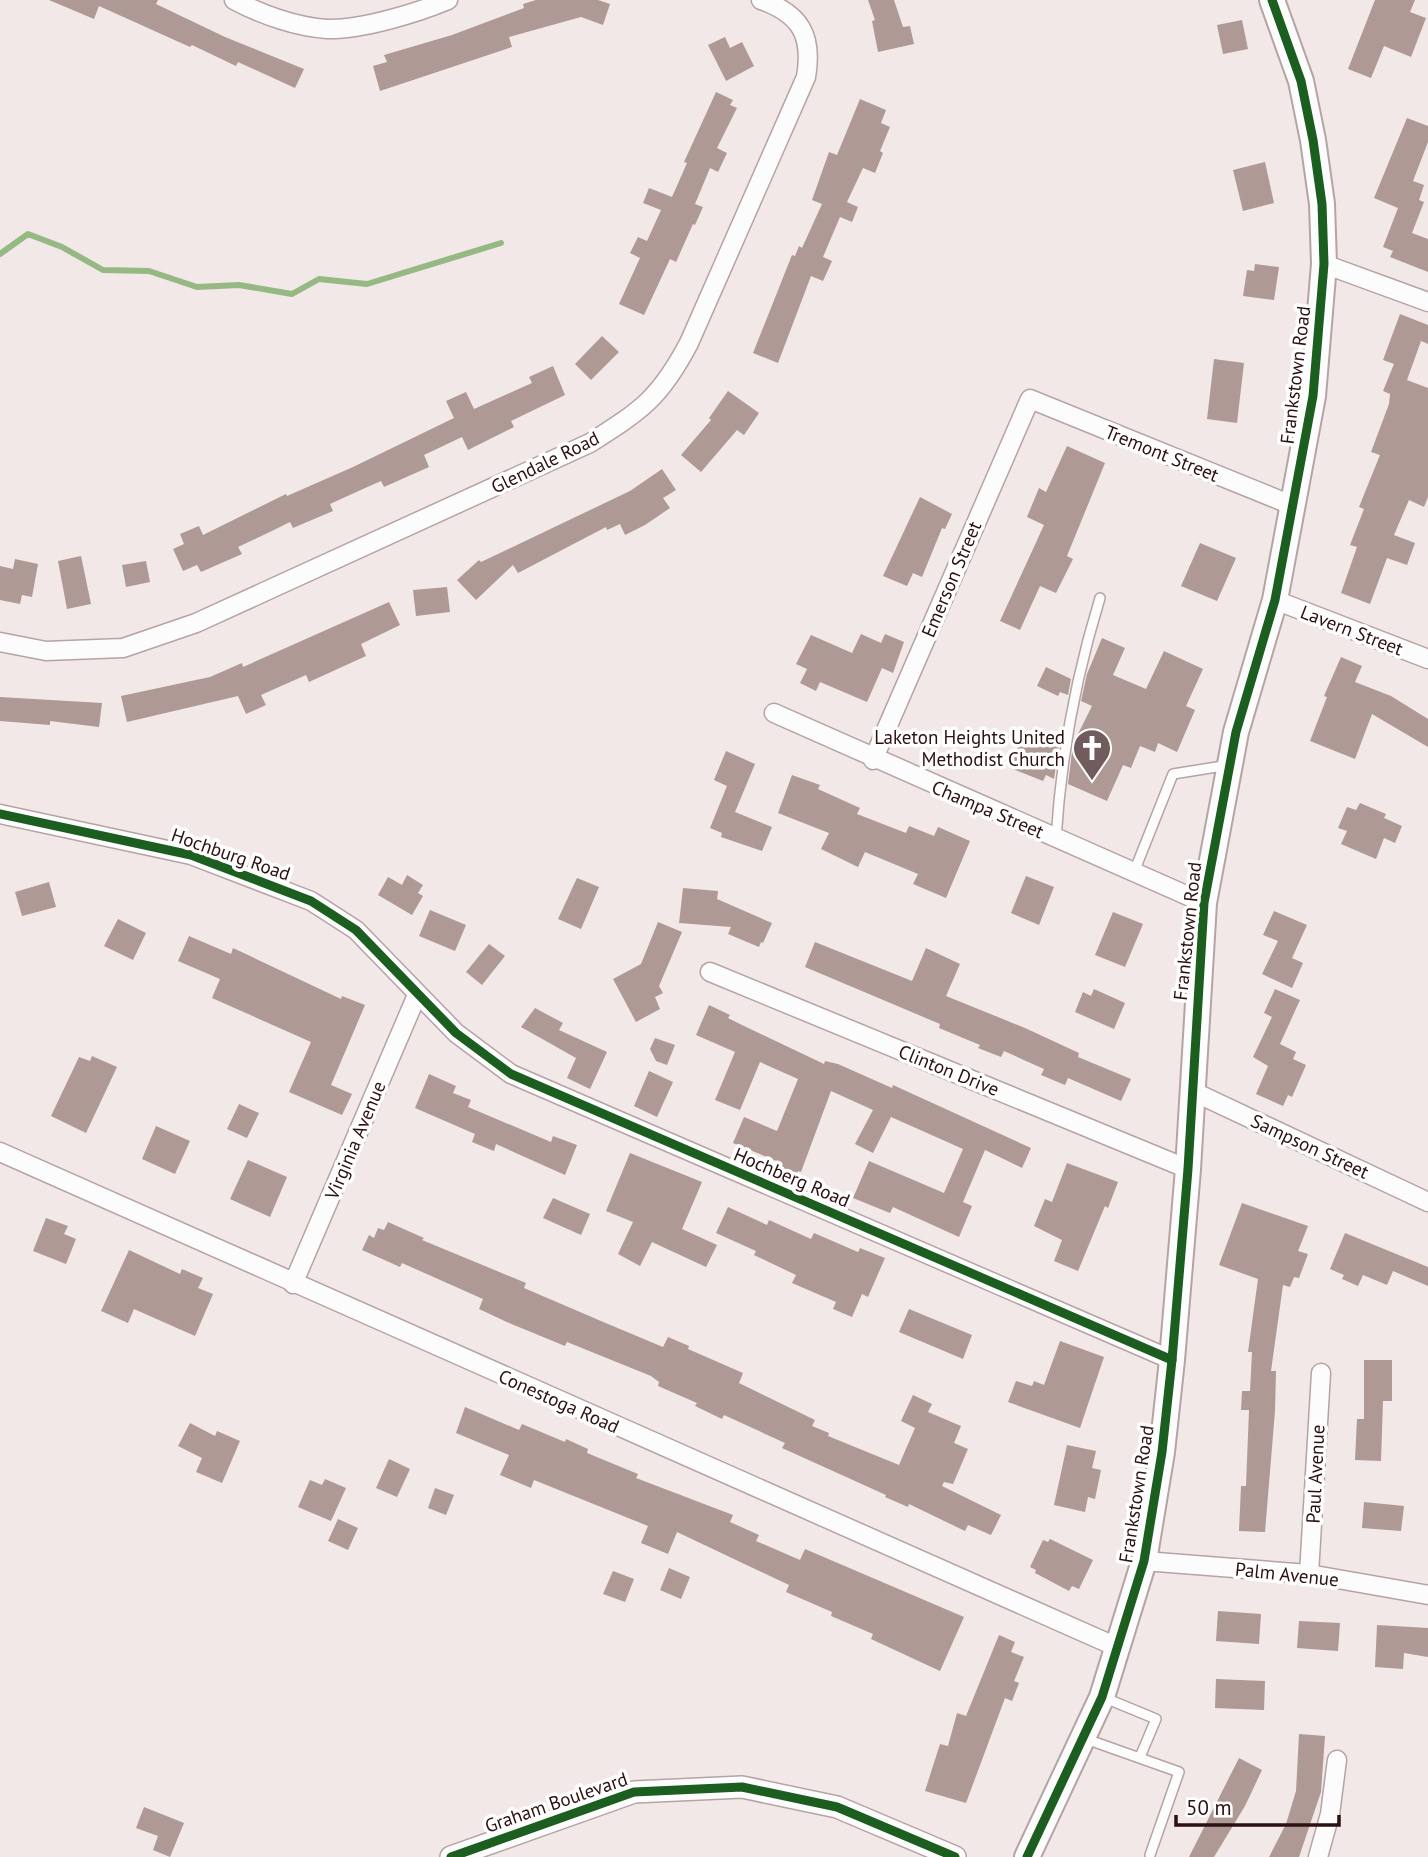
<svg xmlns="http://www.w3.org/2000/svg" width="1428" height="1857" font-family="'PT Sans',sans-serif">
	<rect width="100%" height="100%" fill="#f2e8e8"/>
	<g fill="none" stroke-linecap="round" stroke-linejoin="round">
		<polyline stroke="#96b984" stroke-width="6" points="0,254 28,234 62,247 103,270 149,271 197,287 239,285 292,294 319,279 367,284 501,243"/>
	</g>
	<g fill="#ae9994">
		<polygon points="49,0 158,0 156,4 225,37 304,69 295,88 238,62 236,66 192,45 190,47 99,6 94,19"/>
		<polygon points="536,0 598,0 610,4 603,25 581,17 509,37 512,47 380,91 373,66 387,62 384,55 452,35 524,8 523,4"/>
		<polygon points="868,0 894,0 903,27 910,26 914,44 878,52 872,21 875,20"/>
		<polygon points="1375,0 1415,0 1410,12 1426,18 1411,57 1384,46 1371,78 1348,69"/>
		<polygon points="1242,20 1248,49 1223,54 1217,25"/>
		<polygon points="725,37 730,48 742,42 754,66 726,81 708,45"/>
		<polygon points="716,92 733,100 730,105 737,108 717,148 727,153 718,172 710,168 695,204 703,207 695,225 693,224 676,262 670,259 644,315 619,304 640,258 630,253 638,237 647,241 661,210 643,203 649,188 672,197 687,163 684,162"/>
		<polygon points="860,99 886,110 881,123 890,127 880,151 883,153 875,173 863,168 847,202 858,207 852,222 840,217 823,257 832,261 823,281 811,276 778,363 753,353 792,255 795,256 799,246 802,248 822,204 812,200 829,152 837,155"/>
		<polygon points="1407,118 1428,126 1428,142 1413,181 1424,185 1419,200 1424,202 1412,233 1428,239 1428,272 1390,257 1393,251 1383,247 1398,208 1374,198"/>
		<polygon points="1265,162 1274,203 1243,211 1233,170"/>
		<polygon points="1255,264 1279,267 1274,300 1243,296 1247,270 1254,271"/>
		<polygon points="1400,314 1428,325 1428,344 1421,341 1407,380 1428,388 1428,497 1424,507 1409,500 1394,535 1415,543 1407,565 1387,558 1370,604 1341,593 1357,547 1350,545 1364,509 1359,507 1380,455 1371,452 1389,404 1390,394 1383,391 1394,364 1383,360"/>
		<polygon points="602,336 619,352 591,380 575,364"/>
		<polygon points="1214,359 1244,363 1237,423 1207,419"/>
		<polygon points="553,366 565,395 511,421 514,427 468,450 462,437 424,455 429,467 384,487 381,481 363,489 330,504 333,511 293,528 290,522 276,529 238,547 242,554 201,572 197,565 183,571 173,549 184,544 180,534 199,526 203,535 286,494 287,496 353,467 454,418 446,401 466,392 474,409 532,383 529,377"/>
		<polygon points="728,391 759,413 744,435 737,430 701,472 681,455 711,420 709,418"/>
		<polygon points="1067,446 1105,463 1067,556 1073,559 1056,593 1040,586 1020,630 1000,621 1044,525 1027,517 1039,488 1046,492"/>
		<polygon points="662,469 676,490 663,498 670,508 645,525 625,535 620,524 607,530 606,527 518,573 513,565 476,600 457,580 479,560 481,562 630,491"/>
		<polygon points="920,497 952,514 945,529 942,528 922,577 913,573 907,586 883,576"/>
		<polygon points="1200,543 1236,558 1217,601 1181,586"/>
		<polygon points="81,556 91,604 67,609 58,561"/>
		<polygon points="15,559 38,564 32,597 22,595 20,604 0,600 0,566 13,569"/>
		<polygon points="146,561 150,582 126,587 122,565"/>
		<polygon points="447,587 450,612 416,616 413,590"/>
		<polygon points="389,602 400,625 361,644 366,656 309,682 306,675 261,695 266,705 246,714 238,696 127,722 121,696 210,677 242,663 243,667"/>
		<polygon points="861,634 881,643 885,634 904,642 893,673 882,668 867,702 820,682 816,691 800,683 807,669 796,664 811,635 852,653"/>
		<polygon points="1102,638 1125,648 1113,675 1146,689 1164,651 1203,669 1186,706 1195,710 1177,752 1158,743 1155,752 1140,746 1131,768 1123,765 1107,801 1068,784 1073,744 1092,706 1081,701 1087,674"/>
		<polygon points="1341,657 1362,666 1355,682 1391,696 1428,719 1428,747 1372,714 1355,759 1310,741 1327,697 1324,696"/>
		<polygon points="1046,667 1071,679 1068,695 1060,692 1058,696 1037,686"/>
		<polygon points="0,697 102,703 99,727 50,721 50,725 0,721"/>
		<polygon points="1041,731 1060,739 1054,779 1046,775 1043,781 1010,768 1024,732 1038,738"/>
		<polygon points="726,751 755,764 735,812 772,827 762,851 721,837 722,833 710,828 727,786 714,780"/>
		<polygon points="792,775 820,785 818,789 860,808 857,814 906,833 909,826 934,836 938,827 970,841 946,898 913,884 918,874 865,852 858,867 821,849 829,833 778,813"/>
		<polygon points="1360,803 1386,814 1384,818 1402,826 1395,843 1384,838 1376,859 1341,844 1347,831 1338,828 1347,807 1356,810"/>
		<polygon points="407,875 423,885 418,893 423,896 412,915 378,895 388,877 402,885"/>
		<polygon points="1026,876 1054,887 1039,925 1011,913"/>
		<polygon points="577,878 599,887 581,929 558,919"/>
		<polygon points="49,882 56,907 22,916 15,892"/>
		<polygon points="683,888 718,891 717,899 772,923 763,943 761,942 759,947 728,934 731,927 679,923"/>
		<polygon points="430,910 466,925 455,951 419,936"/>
		<polygon points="1274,911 1307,925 1292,958 1303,963 1292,988 1262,974 1278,941 1263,935"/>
		<polygon points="1113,912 1143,924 1125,967 1095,955"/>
		<polygon points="118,919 146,933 133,960 104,946"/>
		<polygon points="658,922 682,932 659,986 663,993 655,997 660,1009 636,1022 613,979 641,964"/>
		<polygon points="189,936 231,954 233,948 341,999 342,996 365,1005 331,1085 352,1094 342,1115 289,1092 311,1042 212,998 220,979 178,961"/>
		<polygon points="815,942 912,981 926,948 960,964 946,996 1025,1028 1079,1053 1078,1057 1131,1079 1121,1101 1068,1078 1065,1085 1041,1075 1044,1069 1004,1051 1001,1057 978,1048 980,1045 939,1028 940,1024 805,967"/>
		<polygon points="489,944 505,956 482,985 466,972"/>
		<polygon points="1094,989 1125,1003 1114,1029 1075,1012 1083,992 1091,996"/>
		<polygon points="1275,989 1300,1000 1280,1044 1296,1052 1293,1059 1306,1065 1292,1097 1288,1095 1283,1106 1256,1094 1268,1066 1253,1057 1272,1017 1264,1013"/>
		<polygon points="709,1005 730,1015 728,1018 742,1025 824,1064 825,1061 838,1064 892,1088 893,1085 1031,1148 1022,1168 985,1150 963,1202 972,1206 959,1237 893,1207 890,1213 853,1198 869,1161 944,1193 963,1149 891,1117 873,1153 855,1144 873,1110 831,1091 801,1172 798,1171 795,1178 775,1171 779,1162 733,1143 744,1117 777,1131 798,1079 760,1062 740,1110 715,1100 735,1052 696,1035"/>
		<polygon points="535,1008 563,1023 559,1030 607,1052 590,1089 567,1078 576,1058 521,1027"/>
		<polygon points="655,1038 675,1045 667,1065 656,1061 650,1049"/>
		<polygon points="92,1056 117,1067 86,1133 51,1116 79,1057 90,1061"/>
		<polygon points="649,1071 673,1082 657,1117 634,1106"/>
		<polygon points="429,1074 456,1086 453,1093 471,1100 468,1107 551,1142 553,1136 577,1145 565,1175 496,1144 494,1151 472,1142 475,1134 415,1108"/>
		<polygon points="239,1104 259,1113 247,1138 227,1129"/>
		<polygon points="156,1126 190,1141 175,1174 142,1159"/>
		<polygon points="630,1153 702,1182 682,1229 717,1245 706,1267 652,1242 640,1266 618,1254 633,1222 606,1211"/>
		<polygon points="248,1160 287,1177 270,1217 230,1199"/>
		<polygon points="1067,1163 1118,1182 1108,1208 1105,1206 1078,1271 1054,1261 1062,1240 1034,1226 1045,1199 1052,1202"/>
		<polygon points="553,1198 590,1214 581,1235 543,1218"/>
		<polygon points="1242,1203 1308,1226 1298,1251 1308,1254 1299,1278 1294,1277 1290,1287 1283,1285 1271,1371 1276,1371 1275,1411 1265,1532 1239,1531 1241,1486 1246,1486 1249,1410 1241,1410 1242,1391 1250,1391 1252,1352 1248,1352 1258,1279 1219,1265"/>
		<polygon points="728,1207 767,1225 769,1220 811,1239 814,1233 858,1252 860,1248 885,1258 868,1297 862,1294 852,1317 833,1309 836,1302 792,1283 796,1275 754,1255 756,1251 716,1233"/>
		<polygon points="46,1218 68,1226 64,1234 76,1239 66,1264 33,1251"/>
		<polygon points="388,1222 424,1238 422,1240 526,1283 524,1288 608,1324 663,1347 668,1337 689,1346 688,1349 743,1373 739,1383 815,1420 812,1426 829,1433 828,1436 899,1465 915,1428 901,1421 913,1395 932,1404 928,1412 961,1426 954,1443 968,1449 953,1484 944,1482 942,1486 1001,1515 991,1535 968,1525 965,1531 909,1504 908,1507 885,1497 886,1495 782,1448 785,1443 724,1415 722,1419 695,1406 697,1403 658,1386 659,1382 651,1376 567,1342 565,1346 509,1323 479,1309 483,1299 402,1263 400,1267 362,1250 369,1235 374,1238 378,1228 384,1230"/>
		<polygon points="1345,1233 1428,1267 1428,1286 1393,1271 1387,1285 1363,1275 1358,1286 1342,1279 1344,1275 1330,1269"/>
		<polygon points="129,1250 180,1274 182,1269 203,1278 198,1288 213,1294 195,1336 134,1309 128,1323 101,1311"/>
		<polygon points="909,1309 972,1335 963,1359 899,1332"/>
		<polygon points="1060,1341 1104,1357 1080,1428 1008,1402 1016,1381 1032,1386 1034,1381 1044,1385"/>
		<polygon points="1364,1360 1392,1360 1392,1401 1383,1401 1381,1461 1355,1460 1357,1419 1364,1419"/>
		<polygon points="465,1407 519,1430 522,1424 565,1442 566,1439 588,1449 587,1453 638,1474 636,1478 733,1515 730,1522 759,1535 756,1541 800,1560 805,1549 964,1617 940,1671 871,1639 873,1634 831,1616 832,1612 786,1592 789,1585 677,1532 668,1554 641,1543 648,1526 534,1480 531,1488 500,1475 509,1455 456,1433"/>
		<polygon points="190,1423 215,1436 217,1431 240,1441 222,1483 196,1472 202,1458 178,1446"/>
		<polygon points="1067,1445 1096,1451 1092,1468 1101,1470 1095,1499 1088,1497 1085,1512 1054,1505"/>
		<polygon points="389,1459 410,1469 397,1497 376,1488"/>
		<polygon points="325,1479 346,1488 331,1521 298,1507 310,1480 322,1485"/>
		<polygon points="435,1488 454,1495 446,1515 428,1508"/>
		<polygon points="1364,1502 1404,1506 1401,1531 1362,1528"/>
		<polygon points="338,1519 358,1528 348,1550 328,1541"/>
		<polygon points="1050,1539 1093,1560 1079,1589 1072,1586 1069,1591 1035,1573 1036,1570 1030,1567 1043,1540 1048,1542"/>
		<polygon points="669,1568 690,1577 681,1599 660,1590"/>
		<polygon points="613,1571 634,1579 625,1602 603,1594"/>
		<polygon points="1218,1611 1261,1614 1259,1644 1216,1641"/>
		<polygon points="1299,1621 1340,1623 1338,1651 1297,1648"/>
		<polygon points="1377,1625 1428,1628 1428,1657 1404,1653 1403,1669 1375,1667"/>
		<polygon points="999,1635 1015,1642 1011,1652 1024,1657 1014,1681 1019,1683 1012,1701 1005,1698 966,1803 925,1791 940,1744 948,1746 957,1713 966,1716"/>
		<polygon points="1216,1679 1265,1681 1264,1710 1215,1708"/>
		<polygon points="1299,1734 1325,1736 1321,1792 1299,1857 1269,1857 1286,1824 1296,1791"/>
		<polygon points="1239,1758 1262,1770 1245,1806 1214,1857 1189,1857"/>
		<polygon points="144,1807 184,1823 170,1857 153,1850 158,1836 136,1828"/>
	</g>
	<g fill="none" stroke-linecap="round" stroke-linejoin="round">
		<defs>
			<g id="service">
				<path d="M1056 839C1061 757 1076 676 1100 598"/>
				<polyline points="1134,872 1173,774 1229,765"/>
				<polyline points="1105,1698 1156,1719 1140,1757"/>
				<polyline points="1086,1739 1179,1772 1150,1855"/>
			</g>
			<g id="minor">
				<path d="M234 0C260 14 296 27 327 29 361 30 417 13 448 0"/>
				<polyline points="1324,264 1428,302"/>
				<polyline points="1275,600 1428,659"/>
				<path d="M0 642 46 651 123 648 196 623 590 443C642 410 660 398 689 343L806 77C813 36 801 14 761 0"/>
				<polyline points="774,713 1204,903"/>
				<polyline points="873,760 1030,399 1294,506"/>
				<polyline points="0,814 191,855 311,901 356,930 456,1033 511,1074 1172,1360"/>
				<polyline points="710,972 1188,1169"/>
				<polyline points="1192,1091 1428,1202"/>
				<polyline points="0,1152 1119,1648"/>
				<polyline points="293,1284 417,995"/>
				<polyline points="1144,1561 1309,1574 1428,1595"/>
				<polyline points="1309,1574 1321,1373"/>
				<polyline points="1318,1857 1330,1814 1337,1760"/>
			</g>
			<polyline id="tertiary" points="451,1857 634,1792 742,1787 837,1807 955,1857"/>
			<polyline id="secondary" points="1027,1857 1102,1697 1144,1561 1162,1452 1172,1360 1188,1169 1204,903 1236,732 1275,600 1313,396 1324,264 1322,204 1313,140 1301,81 1272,0"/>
		</defs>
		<use href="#service" stroke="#b6a3a4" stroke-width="12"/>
		<use href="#minor" stroke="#b6a3a4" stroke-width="21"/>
		<use href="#tertiary" stroke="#b6a3a4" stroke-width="24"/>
		<use href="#secondary" stroke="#b6a3a4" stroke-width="28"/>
		<use href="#service" stroke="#fdfcfc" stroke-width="9"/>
		<use href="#minor" stroke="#fdfcfc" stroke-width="18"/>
		<use href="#tertiary" stroke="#fdfcfc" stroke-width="21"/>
		<use href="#secondary" stroke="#fdfcfc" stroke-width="24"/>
		<defs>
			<g id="cycleway">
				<polyline points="0,814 191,855 311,901 356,930 456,1033 511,1074 1172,1360"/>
				<polyline points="451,1857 634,1792 742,1787 837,1807 955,1857"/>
				<polyline points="1027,1857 1102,1697 1144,1561 1162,1452 1172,1360 1188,1169 1204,903 1236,732 1275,600 1313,396 1324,264 1322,204 1313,140 1301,81 1272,0"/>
			</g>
		</defs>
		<use href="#cycleway" stroke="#fff" stroke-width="13"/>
		<use href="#cycleway" stroke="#1b5e20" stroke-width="9"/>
	</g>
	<defs>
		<symbol id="church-pin" viewBox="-11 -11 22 30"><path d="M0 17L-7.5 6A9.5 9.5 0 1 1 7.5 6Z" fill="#715c5d" stroke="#fff"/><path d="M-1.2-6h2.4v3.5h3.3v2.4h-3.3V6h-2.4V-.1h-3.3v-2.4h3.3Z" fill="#fff"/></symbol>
	</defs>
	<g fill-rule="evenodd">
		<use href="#church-pin" x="1070" y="726" width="44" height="60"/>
	</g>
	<g text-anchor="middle" stroke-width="7" stroke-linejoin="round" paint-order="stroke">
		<g font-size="19" fill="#2c1012" stroke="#fff">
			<text transform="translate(1295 375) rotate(-83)" y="7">Frankstown Road</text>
			<text transform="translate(1162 453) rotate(22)" y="7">Tremont Street</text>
			<text transform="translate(545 462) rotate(-26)" y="7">Glendale Road</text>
			<text transform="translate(951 579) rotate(-67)" y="7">Emerson Street</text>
			<text transform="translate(1352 630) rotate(21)" y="7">Lavern Street</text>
			<text transform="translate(988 809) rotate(23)" y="7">Champa Street</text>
			<text transform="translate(231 854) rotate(19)" y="7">Hochburg Road</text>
			<text transform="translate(1187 931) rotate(-84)" y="7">Frankstown Road</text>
			<text transform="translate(949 1070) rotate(22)" y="7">Clinton Drive</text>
			<text transform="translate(355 1140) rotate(-67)" y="7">Virginia Avenue</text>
			<text transform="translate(1310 1146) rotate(25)" y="7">Sampson Street</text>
			<text transform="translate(792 1177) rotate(23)" y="7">Hochberg Road</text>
			<text transform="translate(559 1401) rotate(24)" y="7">Conestoga Road</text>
			<text transform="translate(1315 1474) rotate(-87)" y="7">Paul Avenue</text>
			<text transform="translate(1136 1494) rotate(-81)" y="7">Frankstown Road</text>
			<text transform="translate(1287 1574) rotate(6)" y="7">Palm Avenue</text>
			<text transform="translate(556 1802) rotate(-19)" y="7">Graham Boulevard</text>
		</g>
		<g font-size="19" fill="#2c1012" stroke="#fff" text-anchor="end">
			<text x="1065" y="744">Laketon Heights United<tspan x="1065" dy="22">Methodist Church</tspan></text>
		</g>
	</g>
	<path d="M1176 1815v10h163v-10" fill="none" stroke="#2c1012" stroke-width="3.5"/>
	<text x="1186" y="1815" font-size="21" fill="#2c1012" stroke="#ffffff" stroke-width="5" paint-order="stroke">50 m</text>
</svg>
